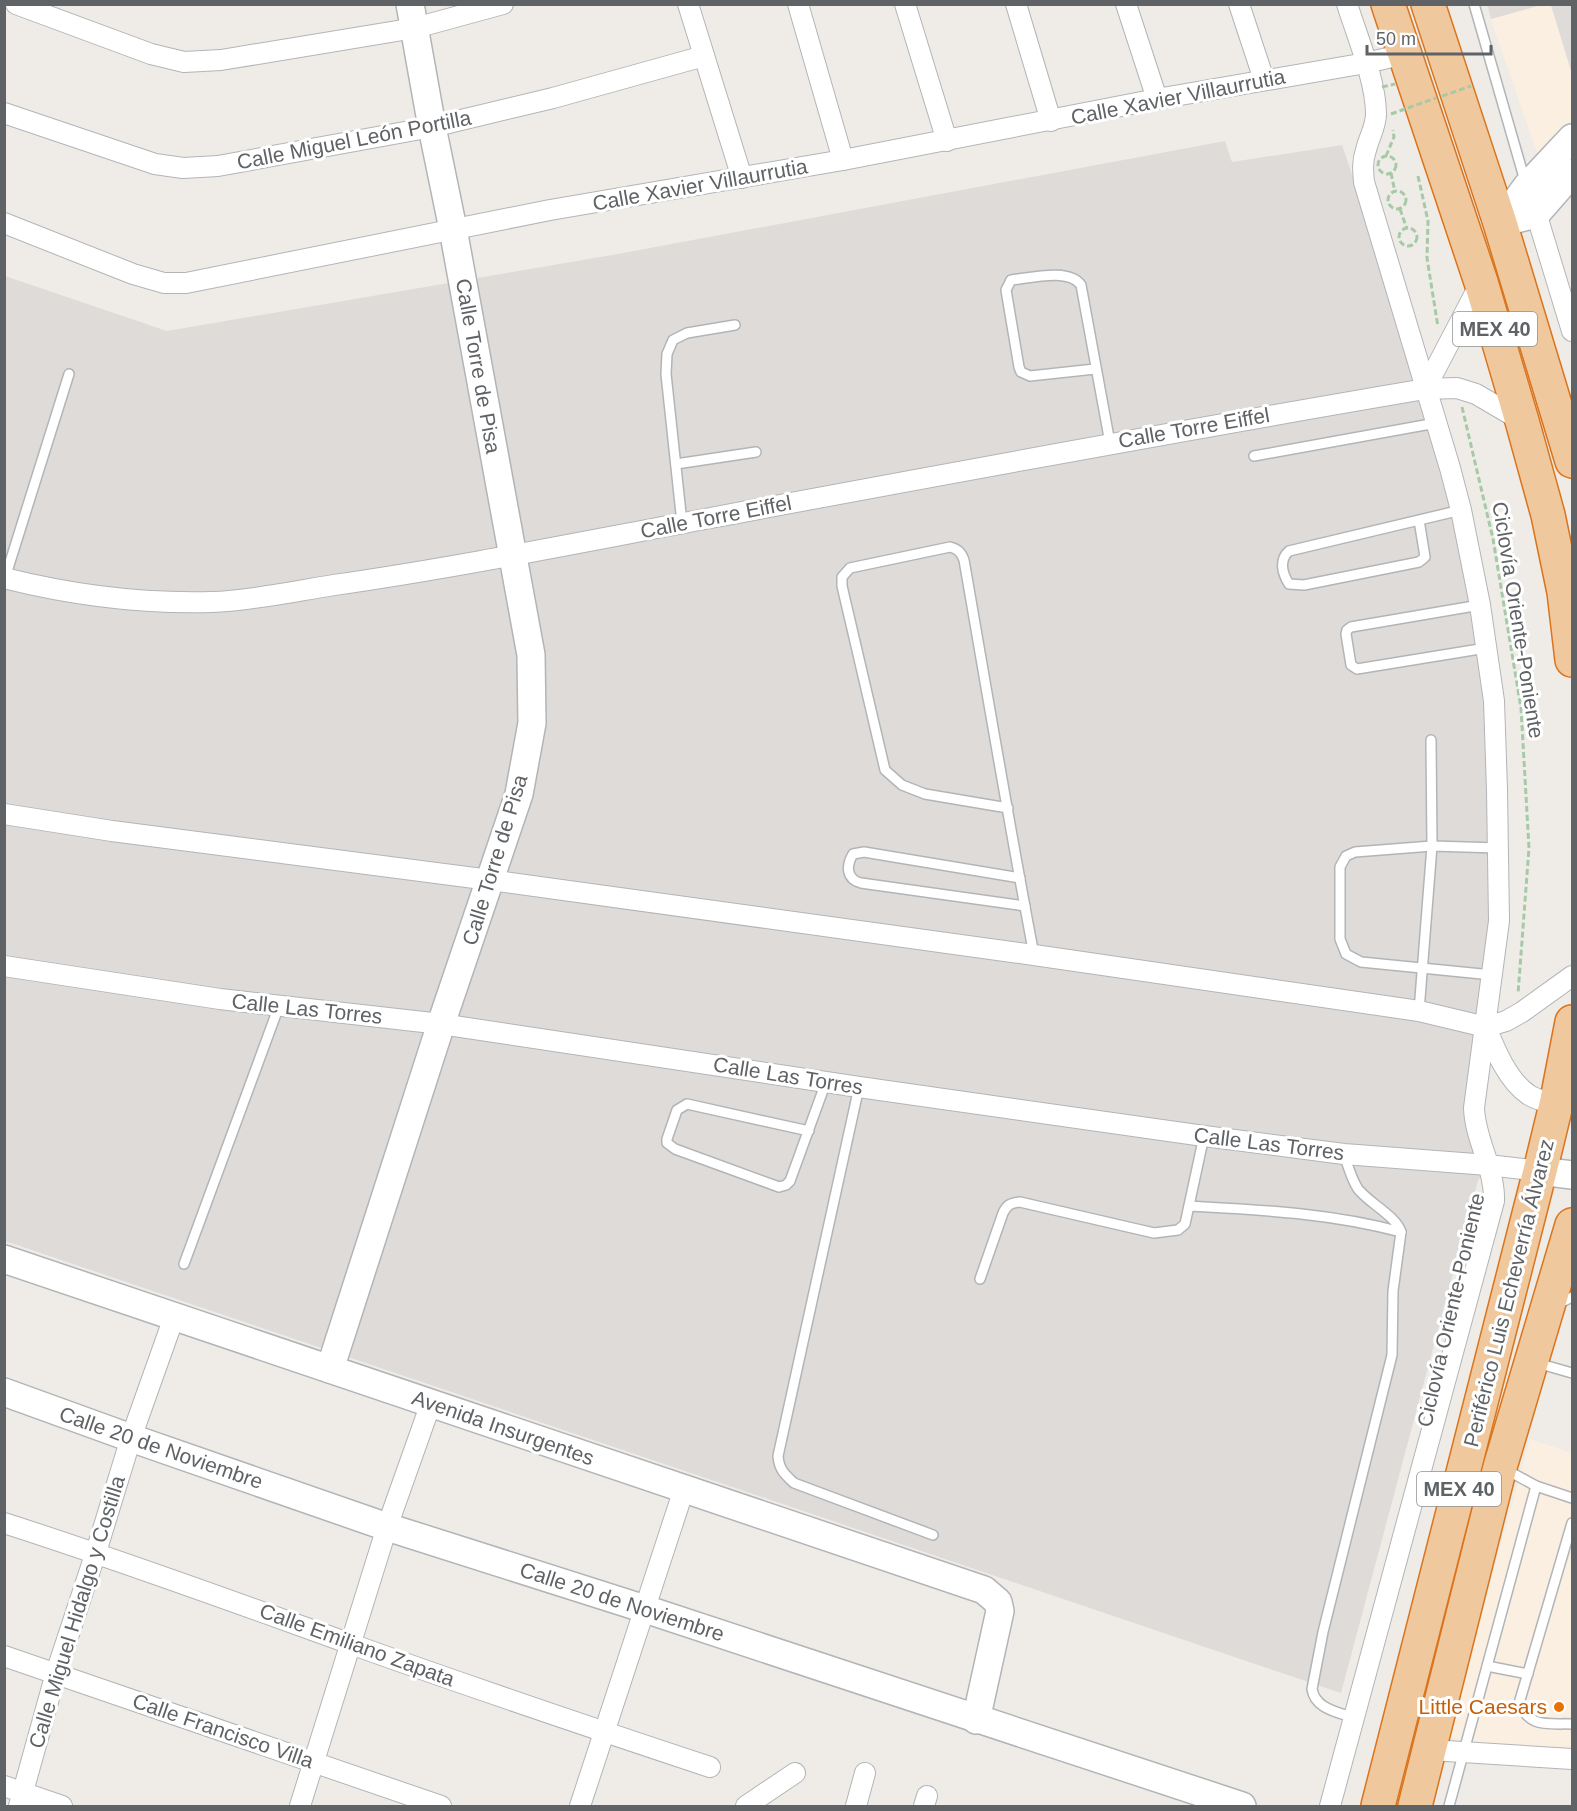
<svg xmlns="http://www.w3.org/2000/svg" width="1577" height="1811" font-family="Arial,sans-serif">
	<rect width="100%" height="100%" fill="#efece7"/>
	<g fill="#faefe1">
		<polygon points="1541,5 1551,5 1572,74 1572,124 1540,162 1491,19"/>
		<polygon points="1530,1439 1572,1453 1572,1749 1480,1747 1448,1736"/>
	</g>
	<g fill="#dedbd9">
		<polygon points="1487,4 1541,4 1541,5 1491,19"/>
		<polygon points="1551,5 1572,5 1572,74"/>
		<polygon points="1225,141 1232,162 1342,145 1428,399 1471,544 1502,788 1476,1116 1493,1166 1478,1180 1341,1693 5,1241 5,276 167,331 618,254"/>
	</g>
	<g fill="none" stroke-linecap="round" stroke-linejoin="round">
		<defs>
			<g id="lane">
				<polyline points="1474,4 1525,181"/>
				<path d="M1095 369 1030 376 1021 372 1019 367 1006 290 1011 280C1031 278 1069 268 1081 285L1110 443"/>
				<polyline points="1254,456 1436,423"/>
				<polyline points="676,464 756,452"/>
				<path d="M1419 520 1425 557 1419 562 1304 585 1289 584C1282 573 1279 560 1289 551L1461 510"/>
				<polyline points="682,523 666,374 667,354 673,340 687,333 735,325"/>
				<polyline points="5,578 69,374"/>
				<polyline points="1480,605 1351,627 1347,630 1346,634 1351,665 1357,669 1486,648"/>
				<path d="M1008 808 925 794 902 785 885 770 842 586V577L850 568 950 547C958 549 961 552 964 560 987 692 1009 824 1034 955"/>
				<path d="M1020 878 864 852 853 854C846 866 846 879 861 883L1025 906"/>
				<polyline points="1492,975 1361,962 1346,954 1340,939 1340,867 1346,856 1355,852 1432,846 1498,848"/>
				<polyline points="1419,1011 1432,846 1431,740"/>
				<path d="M859 1087 778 1456C779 1469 784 1474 794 1483L933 1535"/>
				<polyline points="809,1131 687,1104 677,1110 667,1139 667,1143 675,1149 779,1187 786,1185 790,1181 826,1082"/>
				<path d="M1344 1154C1348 1166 1351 1178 1358 1189 1369 1203 1396 1216 1401 1232L1393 1291 1392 1355 1323 1632 1312 1689C1315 1709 1338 1712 1354 1718"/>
				<path d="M1189 1206C1261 1210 1331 1213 1401 1232"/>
				<polyline points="184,1264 279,1006"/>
				<path d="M980 1279 1003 1213C1007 1205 1010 1203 1020 1202L1154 1233 1178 1230 1185 1224 1204 1136"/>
				<polyline points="1558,1304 1572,1297"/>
				<polyline points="1537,1363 1572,1373"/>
				<polyline points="1505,1469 1536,1486 1572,1498"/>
				<path d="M1572 1523 1520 1700C1526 1729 1549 1723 1572 1724"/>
				<polyline points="1487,1666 1528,1674"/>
				<polyline points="1449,1806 1536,1486"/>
			</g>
			<g id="street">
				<polyline points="16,4 151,54 184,62 221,60 415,28 503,4"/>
				<polyline points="688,4 742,178"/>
				<polyline points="798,4 843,160"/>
				<polyline points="905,4 947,141"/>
				<polyline points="1016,4 1051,121"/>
				<polyline points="1126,4 1157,99"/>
				<polyline points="1239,4 1264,80"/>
				<polyline points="4,113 155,164 183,168 218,166 432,127 553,98 704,56"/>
				<polyline points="1533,203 1572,331"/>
				<polyline points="4,223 133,274 164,283 186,283 550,210 843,160 1157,99 1366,63 1405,54"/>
				<polyline points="1425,389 1481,282"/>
				<path d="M4 578C72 595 143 604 212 602 250 601 296 591 334 585 459 567 582 542 705 519 945 474 1184 430 1425 389L1457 388 1476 394 1522 421"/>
				<polyline points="4,814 112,831 490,880 1034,955 1419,1011 1486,1027 1506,1021 1522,1012 1572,976"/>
				<polyline points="4,966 220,999 441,1024 859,1087 1204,1136 1344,1154 1488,1165 1540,1171"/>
				<path d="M1486 1027C1495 1050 1508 1081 1529 1095 1537 1100 1548 1102 1556 1105"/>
				<path d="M4 1523C120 1560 234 1602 348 1643 468 1686 589 1727 710 1767"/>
				<polyline points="4,1656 441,1806"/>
				<polyline points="1430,1750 1572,1759"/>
				<polyline points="4,1786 62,1806"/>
				<polyline points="19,1806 56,1673 96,1552 131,1438 174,1317"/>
				<polyline points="300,1806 387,1527 431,1403"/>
				<polyline points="580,1806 684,1489"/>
				<polyline points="746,1806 795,1773"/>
				<polyline points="856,1806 865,1773"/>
				<polyline points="924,1806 927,1796"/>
				<path d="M1330 1806 1494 1201C1495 1168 1475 1140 1474 1108L1499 921 1497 790 1494 701 1480 605 1461 510 1450 468 1364 182C1363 171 1362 161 1366 150 1369 137 1376 127 1376 114 1376 81 1357 36 1347 4"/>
			</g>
			<g id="secondary">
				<polyline points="1500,223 1527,186 1572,138"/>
				<polyline points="1500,223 1536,214 1572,173"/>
				<polyline points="1540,1171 1572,1175"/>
				<polyline points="4,1259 984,1590 998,1602 1000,1611 976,1720"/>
				<polyline points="330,1369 441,1024 519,794 532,723 531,655 453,229 432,127 410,4"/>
				<polyline points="4,1392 131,1438 387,1527 645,1609 1242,1806"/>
			</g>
			<g id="highway">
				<polyline points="1388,4 1481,282 1522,421 1548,515 1564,592 1572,660"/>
				<polyline points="1428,4 1500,223 1572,461"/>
				<polyline points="1378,1806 1540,1171 1556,1105 1572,1022"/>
				<polyline points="1415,1806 1500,1467 1572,1225"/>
			</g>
		</defs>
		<use href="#lane" stroke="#b2b5b8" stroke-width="12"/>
		<use href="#street" stroke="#b2b5b8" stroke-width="22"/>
		<use href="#secondary" stroke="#b1b5b8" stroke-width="30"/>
		<use href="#highway" stroke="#da741d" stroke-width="36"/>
		<g stroke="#a6caa7" stroke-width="3" stroke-dasharray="6 3" stroke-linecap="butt">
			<polyline points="1386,156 1394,137 1393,130"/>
			<circle cx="1387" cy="165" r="9"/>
			<polyline points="1391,173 1395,192"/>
			<polyline points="1418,176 1428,221 1427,258 1438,327"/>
			<circle cx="1397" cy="200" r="9"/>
			<polyline points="1400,209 1407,229"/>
			<circle cx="1408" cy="237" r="9"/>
			<polyline points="1462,407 1493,539 1521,708 1529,848 1518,994"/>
		</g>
		<use href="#lane" stroke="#fff" stroke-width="9"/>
		<use href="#street" stroke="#fff" stroke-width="20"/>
		<use href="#secondary" stroke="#fff" stroke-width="27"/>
		<use href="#highway" stroke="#f0c89d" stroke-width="33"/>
		<g stroke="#a6caa7" stroke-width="3" stroke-dasharray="6 3" stroke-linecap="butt">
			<polyline points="1382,87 1395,84"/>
			<polyline points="1442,96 1471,86"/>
			<polyline points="1391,114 1436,98"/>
		</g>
	</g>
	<circle fill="#e8710a" stroke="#fff" stroke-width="2" cx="1559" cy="1707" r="6"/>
	<g text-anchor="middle" stroke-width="6" stroke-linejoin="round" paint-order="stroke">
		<g fill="#fff" stroke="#8f9294" stroke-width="1.5">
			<rect x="1453" y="312" width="84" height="34" rx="4.5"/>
			<rect x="1417" y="1472" width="84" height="34" rx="4.5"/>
		</g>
		<g font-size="20" font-weight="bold" fill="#5f6366">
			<text x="1495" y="336">MEX 40</text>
			<text x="1459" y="1496">MEX 40</text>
		</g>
		<g font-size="21" fill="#5f6366" stroke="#fff">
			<text transform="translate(1178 97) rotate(-11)" y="7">Calle Xavier Villaurrutia</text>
			<text transform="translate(354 140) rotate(-11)" y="7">Calle Miguel León Portilla</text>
			<text transform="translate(700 185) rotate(-10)" y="7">Calle Xavier Villaurrutia</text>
			<text transform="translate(478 366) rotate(80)" y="7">Calle Torre de Pisa</text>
			<text transform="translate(1194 428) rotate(-10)" y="7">Calle Torre Eiffel</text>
			<text transform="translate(716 517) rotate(-11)" y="7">Calle Torre Eiffel</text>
			<text transform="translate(1518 620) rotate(81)" y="7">Ciclovía Oriente-Poniente</text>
			<text transform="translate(495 860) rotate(-73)" y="7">Calle Torre de Pisa</text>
			<text transform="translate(307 1009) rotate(6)" y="7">Calle Las Torres</text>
			<text transform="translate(788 1076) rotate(9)" y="7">Calle Las Torres</text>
			<text transform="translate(1269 1144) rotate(7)" y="7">Calle Las Torres</text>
			<text transform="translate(1509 1293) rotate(-76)" y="7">Periférico Luis Echeverría Álvarez</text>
			<text transform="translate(1451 1310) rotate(-77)" y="7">Ciclovía Oriente-Poniente</text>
			<text transform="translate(503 1428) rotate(19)" y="7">Avenida Insurgentes</text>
			<text transform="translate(161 1448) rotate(19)" y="7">Calle 20 de Noviembre</text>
			<text transform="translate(622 1602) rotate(18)" y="7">Calle 20 de Noviembre</text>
			<text transform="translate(77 1612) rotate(-73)" y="7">Calle Miguel Hidalgo y Costilla</text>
			<text transform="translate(357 1645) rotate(20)" y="7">Calle Emiliano Zapata</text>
			<text transform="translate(223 1731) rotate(19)" y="7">Calle Francisco Villa</text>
		</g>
		<g font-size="21" fill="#c56008" stroke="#fff" text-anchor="end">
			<text x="1547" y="1714">Little Caesars</text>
		</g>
	</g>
	<rect width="1577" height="1811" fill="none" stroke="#5f6366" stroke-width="12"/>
	<path d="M1367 45v9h124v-9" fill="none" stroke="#5f6366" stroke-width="3"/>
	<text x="1376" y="45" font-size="18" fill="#5f6366" stroke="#ffffff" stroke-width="4.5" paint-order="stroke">50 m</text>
</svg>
